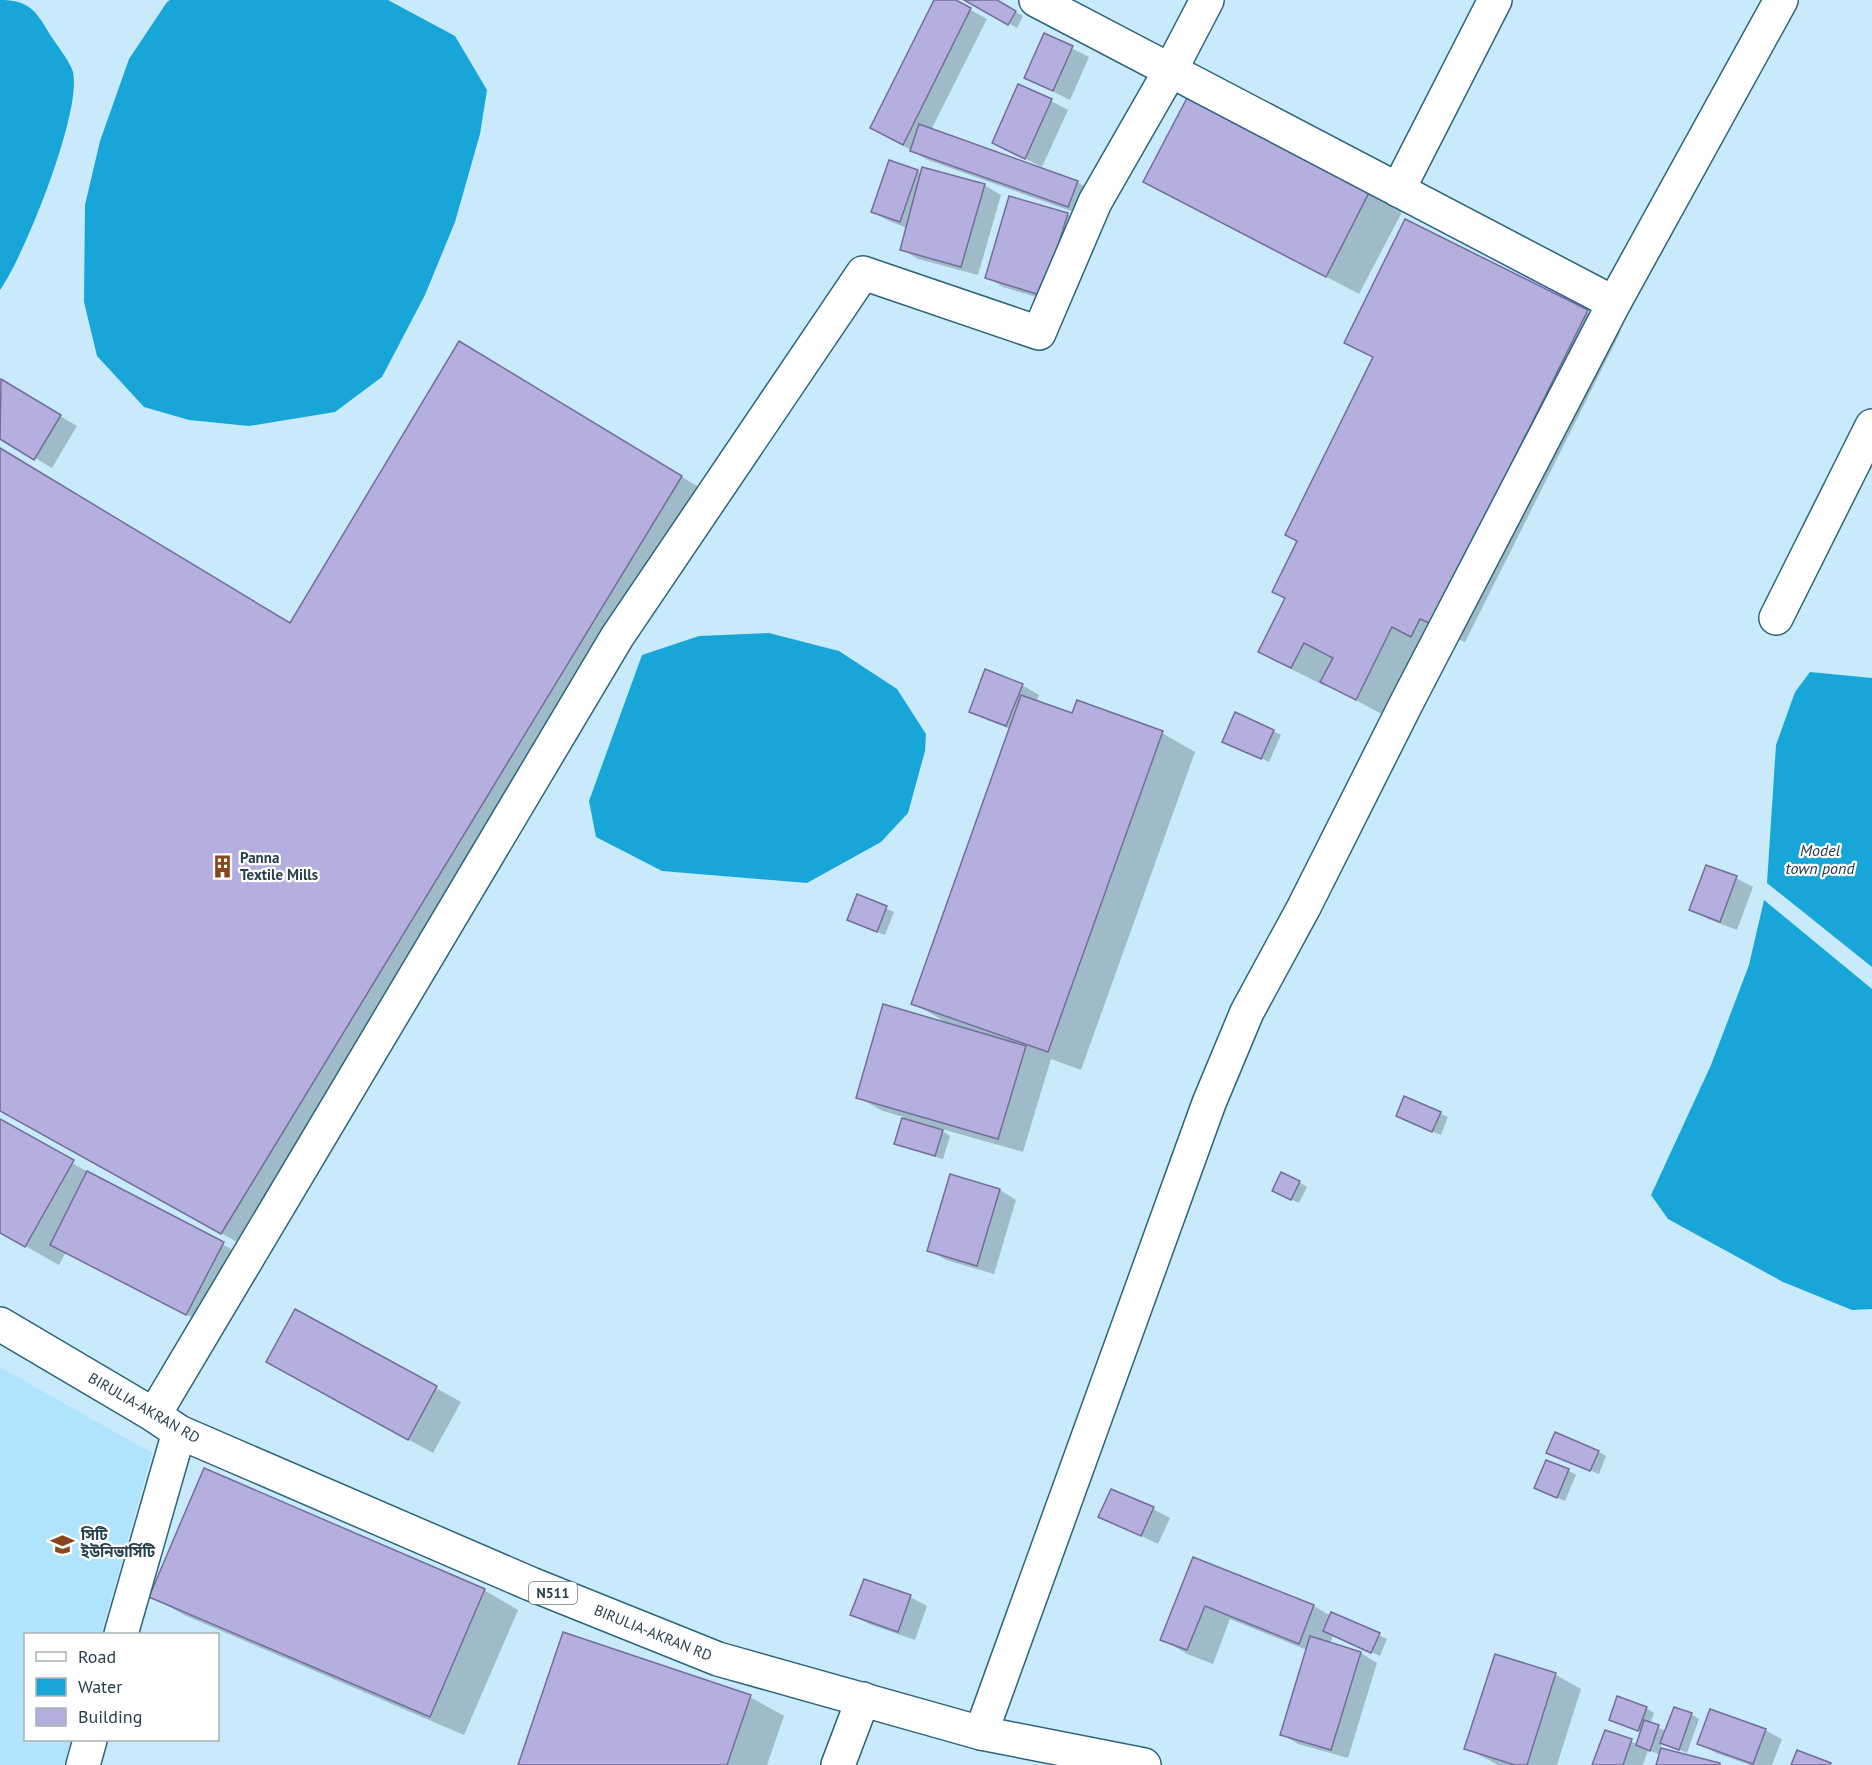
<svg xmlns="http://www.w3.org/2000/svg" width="1872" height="1765" font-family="'PT Sans','Noto Sans Bengali',sans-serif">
	<rect width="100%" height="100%" fill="#c9eafb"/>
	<polygon fill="#b0e4fd" points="0,1367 152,1453 101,1634 26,1634 26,1740 71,1740 64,1765 0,1765"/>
	<g fill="#18a6d9">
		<path d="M0 0C28 0 36 10 49 33 55 43 70 61 73 72 82 112 25 255 0 290Z"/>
		<polygon points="170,0 388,0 455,36 487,90 480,134 455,222 425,295 382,377 335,412 249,426 189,420 144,407 97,356 84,302 85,205 100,141 129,59 167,2"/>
		<polygon points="769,633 839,651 897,689 926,734 925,751 908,813 881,842 807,883 662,871 596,837 589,801 642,655 699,636"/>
		<polygon points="1810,672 1872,678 1872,967 1767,883 1776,745 1795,692"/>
		<polygon points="1764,900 1872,989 1872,1309 1852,1310 1783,1282 1668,1219 1651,1195 1711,1065 1749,965"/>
	</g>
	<g fill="#0003">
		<polygon points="936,0 952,0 987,19 931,130 1077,182 1094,192 1085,216 928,160 888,137"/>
		<polygon points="967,0 994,0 1023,16 1017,28"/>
		<polygon points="1045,35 1089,57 1070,100 1026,78"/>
		<polygon points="1051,101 1068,110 1042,167 994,143"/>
		<polygon points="917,171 922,174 984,185 1001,195 978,275 918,259 902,249 907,228 889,221 872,212"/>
		<polygon points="1145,181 1412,193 1359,294"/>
		<polygon points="1067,214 1084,224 1060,304 1003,287 987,277"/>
		<polygon points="1406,221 1587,312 1621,331 1465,642 1453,637 1389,718 1326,684 1325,686 1293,670 1260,651 1286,598 1299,541 1374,358 1346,342"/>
		<polygon points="484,358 707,492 246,1247 0,1110 0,449 291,624"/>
		<polygon points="1,381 77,426 52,468 0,437"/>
		<polygon points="1022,685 1039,695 1036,702 1073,715 1162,733 1195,752 1081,1070 1051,1059 1023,1152 938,1128 950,1136 943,1159 904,1147 896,1143 904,1117 883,1111 857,1097 949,1024 913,1003 1010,729 987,720 970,711"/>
		<polygon points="1273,731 1281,735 1269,762 1232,745"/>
		<polygon points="1707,867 1736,878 1753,887 1737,930 1708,919 1691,909"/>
		<polygon points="858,896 894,912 885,935 857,924"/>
		<polygon points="1440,1113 1448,1117 1441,1135 1405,1120"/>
		<polygon points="0,1121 105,1182 248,1258 212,1328 66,1252 59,1265 0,1232"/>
		<polygon points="951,1176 1000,1190 1016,1200 994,1274 946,1260 929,1250"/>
		<polygon points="1299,1182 1307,1187 1299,1203 1282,1195"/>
		<polygon points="293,1376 436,1388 461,1402 433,1453"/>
		<polygon points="1599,1452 1606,1456 1599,1474 1548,1453"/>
		<polygon points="1568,1470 1576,1475 1565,1501 1544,1492"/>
		<polygon points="1153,1509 1170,1518 1158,1544 1100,1516"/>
		<polygon points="1194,1559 1314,1606 1331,1616 1332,1614 1387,1639 1380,1656 1333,1635 1330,1644 1361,1653 1377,1663 1348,1758 1298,1744 1282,1734 1307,1650 1230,1619 1213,1664 1187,1654 1162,1639"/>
		<polygon points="484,1590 518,1610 464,1735 184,1615 151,1596"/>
		<polygon points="910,1597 927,1606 915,1640 869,1624 852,1614"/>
		<polygon points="564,1634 750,1697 784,1716 767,1765 520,1765"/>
		<polygon points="1496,1656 1556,1675 1581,1689 1557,1765 1498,1765 1466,1748"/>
		<polygon points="1646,1708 1654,1713 1650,1724 1666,1731 1691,1714 1699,1719 1687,1753 1662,1742 1660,1749 1720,1765 1658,1765 1661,1755 1648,1750 1643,1765 1594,1765 1606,1731 1637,1744 1642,1732 1611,1719"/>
		<polygon points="1765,1730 1782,1739 1772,1765 1750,1765 1716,1753 1699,1743"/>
	</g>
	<g fill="#b5afe0" stroke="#736d9a" stroke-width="1.5">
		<polygon points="934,0 956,0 971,8 903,145 870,128"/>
		<polygon points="964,0 997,0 1016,11 1008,25"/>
		<polygon points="1044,33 1073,46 1053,91 1024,78"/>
		<polygon points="1197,79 1379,173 1326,277 1143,182"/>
		<polygon points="1018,84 1052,99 1025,159 992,143"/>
		<polygon points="919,124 1078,181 1068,207 910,151"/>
		<polygon points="889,160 918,170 900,222 871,212"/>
		<polygon points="922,167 985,184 961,267 900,250"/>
		<polygon points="1009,196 1068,213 1043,296 985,278"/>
		<polygon points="1405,219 1588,310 1432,624 1420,619 1411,637 1392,627 1356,700 1320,682 1333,658 1304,643 1291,668 1258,652 1285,598 1272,592 1297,541 1285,535 1373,357 1344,343"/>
		<polygon points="459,341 682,476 221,1234 0,1111 0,448 290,623"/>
		<polygon points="1,379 61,415 34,460 0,439"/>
		<polygon points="985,669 1023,684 1006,726 969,712"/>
		<polygon points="1021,695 1072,713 1077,700 1163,731 1048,1052 911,1004"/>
		<polygon points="1235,712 1274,730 1261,759 1222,742"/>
		<polygon points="1706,865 1737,876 1720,922 1689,910"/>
		<polygon points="857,894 887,906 877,932 847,920"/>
		<polygon points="883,1004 1026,1046 998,1139 856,1098"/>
		<polygon points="1404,1096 1441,1112 1432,1132 1396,1116"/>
		<polygon points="902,1118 943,1130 935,1156 894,1144"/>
		<polygon points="0,1119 74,1160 25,1247 0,1233"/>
		<polygon points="87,1171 224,1242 186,1315 50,1245"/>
		<polygon points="1281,1172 1300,1181 1291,1200 1272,1191"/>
		<polygon points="950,1174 1000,1189 977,1266 927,1251"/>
		<polygon points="295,1309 437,1386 408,1440 266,1362"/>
		<polygon points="1555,1432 1599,1451 1590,1471 1546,1453"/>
		<polygon points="1546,1460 1569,1469 1557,1498 1534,1488"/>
		<polygon points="204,1468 485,1589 430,1717 149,1597"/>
		<polygon points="1111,1489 1154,1507 1141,1536 1098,1517"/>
		<polygon points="1193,1557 1314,1605 1299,1644 1205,1606 1187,1650 1160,1640"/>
		<polygon points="864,1579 911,1595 898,1632 850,1615"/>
		<polygon points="1331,1612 1380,1633 1371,1653 1323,1631"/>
		<polygon points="563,1632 751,1695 727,1765 518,1765"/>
		<polygon points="1310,1636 1361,1652 1331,1750 1280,1735"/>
		<polygon points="1495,1654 1556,1673 1527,1765 1515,1765 1464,1749"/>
		<polygon points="1617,1696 1647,1707 1638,1731 1609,1720"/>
		<polygon points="1674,1707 1692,1713 1679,1750 1660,1743"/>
		<polygon points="1710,1709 1766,1729 1753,1764 1697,1744"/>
		<polygon points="1644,1720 1659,1725 1650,1751 1636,1745"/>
		<polygon points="1605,1730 1632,1739 1623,1765 1592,1765"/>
		<polygon points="1661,1748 1720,1763 1720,1765 1656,1765"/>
		<polygon points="1797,1750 1831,1763 1830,1765 1791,1765"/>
	</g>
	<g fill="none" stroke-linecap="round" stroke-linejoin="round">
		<defs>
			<g id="street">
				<polyline points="1036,0 1614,303"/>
				<polyline points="1398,190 1495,0"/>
				<polyline points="1776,618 1872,426"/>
				<polyline points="154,1415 617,637 863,273 1039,333 1095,202 1170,71 1207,0"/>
				<polyline points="121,1634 179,1432"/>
				<polyline points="981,1733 1209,1103 1247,1012 1304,907 1407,702 1614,303 1781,0"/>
				<polyline points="83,1765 90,1740"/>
				<polyline points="838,1765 863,1699"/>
			</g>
			<polyline id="highway" points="0,1324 154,1415 179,1432 531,1584 718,1659 981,1733 1144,1765"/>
		</defs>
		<use href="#street" stroke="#2d647d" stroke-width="36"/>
		<use href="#highway" stroke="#2d647d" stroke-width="36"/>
		<use href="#street" stroke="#fff" stroke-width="33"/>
		<use href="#highway" stroke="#fff" stroke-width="33"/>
	</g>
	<defs>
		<symbol id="building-bare" viewBox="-9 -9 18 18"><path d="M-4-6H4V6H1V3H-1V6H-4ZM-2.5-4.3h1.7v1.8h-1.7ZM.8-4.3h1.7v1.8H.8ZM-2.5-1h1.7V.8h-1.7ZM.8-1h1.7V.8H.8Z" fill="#8a461a" stroke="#fff" stroke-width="2.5" paint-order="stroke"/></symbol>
		<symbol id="university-bare" viewBox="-9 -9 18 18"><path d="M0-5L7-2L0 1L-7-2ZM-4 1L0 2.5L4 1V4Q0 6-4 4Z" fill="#8a461a" stroke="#fff" stroke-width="2.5" paint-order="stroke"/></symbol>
	</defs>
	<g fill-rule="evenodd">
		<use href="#building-bare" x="206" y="850" width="33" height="33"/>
		<use href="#university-bare" x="46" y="1528" width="33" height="33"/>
	</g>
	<g text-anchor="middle" stroke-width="4.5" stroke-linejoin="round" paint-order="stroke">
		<rect fill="#fff" stroke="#687981" stroke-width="1.5" x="529" y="1582" width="48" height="22" rx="4.5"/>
		<g font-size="14" font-weight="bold" fill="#28404b">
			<text x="553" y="1598">N511</text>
		</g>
		<g font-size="15" font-weight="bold" fill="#28404b" stroke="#fff" text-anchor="start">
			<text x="240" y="863">Panna<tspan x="240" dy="17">Textile Mills</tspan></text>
			<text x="81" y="1540">সিটি<tspan x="81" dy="17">ইউনিভার্সিটি</tspan></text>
		</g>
		<g font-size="15" fill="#28404b" stroke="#fff">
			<text transform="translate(144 1408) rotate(30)" y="5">BIRULIA-AKRAN RD</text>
			<text transform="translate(653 1633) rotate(22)" y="5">BIRULIA-AKRAN RD</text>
		</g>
		<g font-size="16" font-style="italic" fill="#213b47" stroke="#fff">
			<text x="1820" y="856">Model<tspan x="1820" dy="18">town pond</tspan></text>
		</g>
	</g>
	<rect x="24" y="1633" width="195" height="108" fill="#ffffff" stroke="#a9b3b7" stroke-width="1.5"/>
	<rect x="36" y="1652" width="30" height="9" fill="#ffffff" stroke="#a9b3b7" stroke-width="1.5"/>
	<text x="78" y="1663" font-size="18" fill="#28404b">Road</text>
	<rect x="36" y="1678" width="30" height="18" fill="#18a6d9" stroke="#a9b3b7" stroke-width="1.5"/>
	<text x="78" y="1693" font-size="18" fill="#28404b">Water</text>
	<rect x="36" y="1708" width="30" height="18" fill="#b5afe0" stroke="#a9b3b7" stroke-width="1.5"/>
	<text x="78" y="1723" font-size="18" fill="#28404b">Building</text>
</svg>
